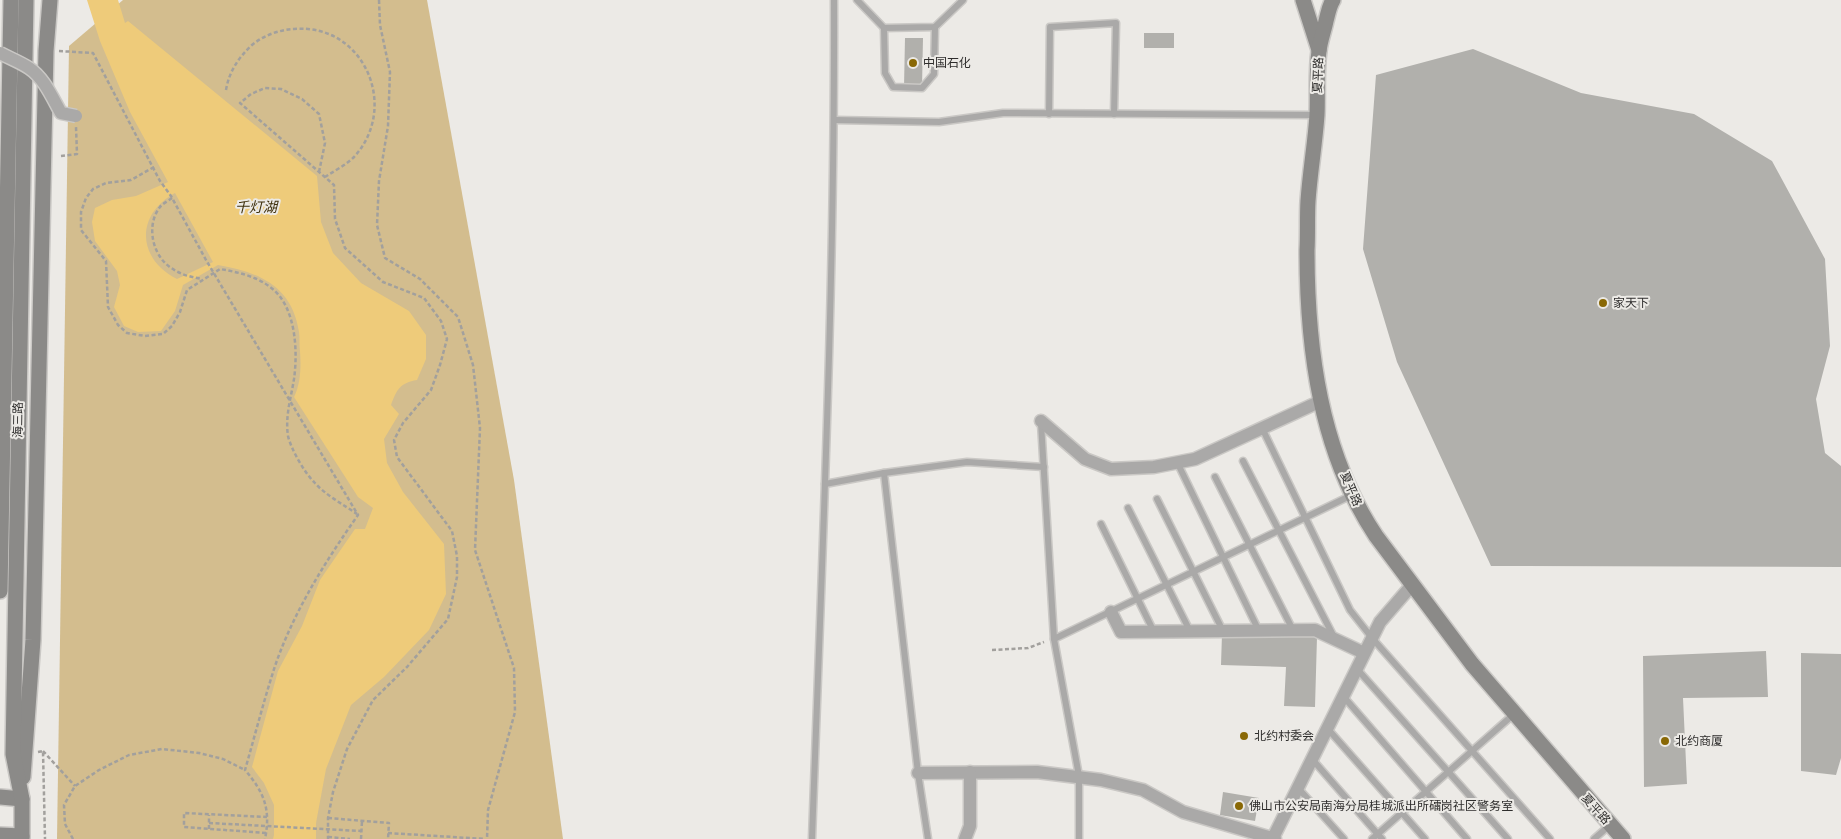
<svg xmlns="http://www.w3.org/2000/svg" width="1841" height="839" font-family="'Noto Sans','Noto Sans SC',sans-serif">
	<rect width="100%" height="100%" fill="#eceae6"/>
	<polygon fill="#d3bd8e" points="123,0 427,0 514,480 563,839 57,839 69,46"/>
	<path fill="#eecb7a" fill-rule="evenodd" d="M87 0H118L125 23 128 21 317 176 321 222 333 253 361 283 409 311 426 335V359L417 380C400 383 397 389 391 405L399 414 384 439 387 463 403 492 444 544 446 594 429 630 384 677 351 705 326 769 316 823V839H273L274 835V805L264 783 252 767 278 671 302 626 320 580 355 529H365L373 508 358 497 294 397C301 383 301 366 300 351 299 345 300 338 299 332 292 286 259 272 218 265L183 285 175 311 161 331 138 332 124 326 114 307 120 285 117 271 95 241 92 222 95 208 112 200 136 196 168 182 130 112 100 41ZM175 193 213 262 177 279C137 259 135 215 175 193Z"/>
	<g fill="#b1b0ac">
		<rect x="1144" y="33" width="30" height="15"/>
		<polygon points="905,38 923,38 922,87 904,87"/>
		<polygon points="1473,49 1581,93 1694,114 1772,161 1825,259 1830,346 1816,399 1825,453 1841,466 1841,567 1491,566 1397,362 1363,249 1376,75"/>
		<polygon points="1222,634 1317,637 1315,707 1284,706 1286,667 1221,665"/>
		<polygon points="1766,651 1768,697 1683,698 1687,784 1644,787 1643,656"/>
		<polygon points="1801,653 1841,654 1841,758 1836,775 1801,771"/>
		<polygon points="1223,792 1259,798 1255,821 1220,815"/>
	</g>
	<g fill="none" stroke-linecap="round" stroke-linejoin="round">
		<defs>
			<g id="lane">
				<polyline points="857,0 884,28 935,27 963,0"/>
				<polyline points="884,28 885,73 893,87 922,88 934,74 935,27"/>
				<polyline points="1049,114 1050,27 1116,23 1114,114"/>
				<polyline points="835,120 939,122 1003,113 1317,115"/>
				<polyline points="1041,423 1054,639 1079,776 1079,839"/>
				<polyline points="1262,428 1350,610 1372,638 1550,839"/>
				<polyline points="1243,461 1334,637"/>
				<polyline points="1177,462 1259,631"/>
				<polyline points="884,473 918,773 928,839"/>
				<polyline points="1215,477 1293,630"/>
				<polyline points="825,484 884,473 967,462 1044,467"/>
				<polyline points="1157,499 1223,631"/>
				<polyline points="1128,508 1190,631"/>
				<polyline points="1101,524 1154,632"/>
				<polyline points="1054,639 1352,495"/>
				<polyline points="1357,669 1508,839"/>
				<polyline points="1343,696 1467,839"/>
				<polyline points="1327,728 1425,839"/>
				<polyline points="1312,759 1382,839"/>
				<polyline points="1298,788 1344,839"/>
				<path d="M812 839C822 559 835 280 834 0"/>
				<polyline points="1372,839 1514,714"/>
				<polyline points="1594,839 1610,825"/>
			</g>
			<g id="street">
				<polyline points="1041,421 1085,459 1111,469 1154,467 1195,459 1321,401"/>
				<polyline points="1111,612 1121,632 1315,630 1364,653"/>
				<polyline points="918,773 1037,772 1101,780 1143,790 1183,812 1275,839"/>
				<polyline points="1273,838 1380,622 1412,585"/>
				<polyline points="965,839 970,826 970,772"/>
			</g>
			<g id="secondary">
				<polyline points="1303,0 1319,50"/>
				<path d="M1333 0C1329 6 1328 14 1326 21 1324 31 1320 41 1319 51 1316 72 1318 94 1317 115 1315 144 1310 172 1308 201 1307 217 1308 234 1307 250 1307 349 1320 452 1376 536L1472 664 1623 839"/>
				<polyline points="0,591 11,0"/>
				<polyline points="23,777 33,640 46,51 50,0"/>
				<polyline points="0,797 22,799"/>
				<polyline points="0,835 22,836"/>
				<polyline points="22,839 22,799 13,754 26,0"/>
			</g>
		</defs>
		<use href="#lane" stroke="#cac8c5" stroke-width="9"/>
		<use href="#street" stroke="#cac8c5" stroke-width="15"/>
		<use href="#secondary" stroke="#cac8c5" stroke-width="18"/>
		<g stroke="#a2a09d" stroke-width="2.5" stroke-dasharray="4 2.5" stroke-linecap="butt">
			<polyline points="379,0 380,25 390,72 388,126 379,181 377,225 385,258 420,279 458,317 473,365 480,428 475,550 514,668 515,712 488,810 487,839"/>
			<path d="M59 51 93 53 160 181 171 196 206 260 358 515C325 562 294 611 275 666 264 700 255 735 245 770 264 792 271 809 265 839"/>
			<path d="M226 90C229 72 238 58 252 45 264 35 279 30 294 29 364 23 400 107 354 157 346 165 334 171 325 177"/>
			<polyline points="61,156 77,154 76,127"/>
			<path d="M154 167 131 180 106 183 93 189 86 198 81 212V230L106 261 108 307 118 325 127 333 145 336 163 334 172 326 180 312 187 290 220 269C237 272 256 276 270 287 296 305 298 351 294 379 291 398 285 416 288 436 291 449 304 472 314 482 324 494 344 505 357 514"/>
			<polyline points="319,172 325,143 319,114 302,99 281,89 265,88 251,94 240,103 334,185 335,219 345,248 383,282 424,298 441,321 447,339 440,365 431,390 403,423 394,440 397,457 452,531 457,556 457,577 448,619 407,667 373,700 347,749 333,792 328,818 328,839"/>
			<path d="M172 198C168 201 162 204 160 207 145 226 153 258 173 269 181 275 192 277 202 279"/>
			<polyline points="992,650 1028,648 1044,642"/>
			<polyline points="43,751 75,786"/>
			<polyline points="38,752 43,751 45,839"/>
			<polyline points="328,818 389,823 388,839"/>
			<polyline points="209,829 209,815"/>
			<polyline points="266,833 184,827 184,813 267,817"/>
			<polyline points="388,833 485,839"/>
			<polyline points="328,837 350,839"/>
			<polyline points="73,839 65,824 64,805 75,786 99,770 129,755 162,749 199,753 223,759 245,770"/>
			<polyline points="361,839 362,821"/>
		</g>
		<use href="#lane" stroke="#aaa9a8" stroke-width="6"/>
		<use href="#street" stroke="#aaa9a8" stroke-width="12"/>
		<use href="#secondary" stroke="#8b8a88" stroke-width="15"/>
		<defs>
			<path id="street-bridge" d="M0 53C9 58 20 62 29 68 44 78 52 97 61 113L76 116"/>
		</defs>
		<use href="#street-bridge" stroke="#cac8c5" stroke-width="15" stroke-linecap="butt"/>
		<polyline stroke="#a2a09d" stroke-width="2.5" stroke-dasharray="4 2.5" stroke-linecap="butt" points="209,823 361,831"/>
		<use href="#street-bridge" stroke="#aaa9a8" stroke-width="12"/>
	</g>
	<g fill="#896805" stroke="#eceae6" stroke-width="2">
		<circle cx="913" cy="63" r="5"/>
		<circle cx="1603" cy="303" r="5"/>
		<circle cx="1244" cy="736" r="5"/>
		<circle cx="1665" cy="741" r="5"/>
		<circle cx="1239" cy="806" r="5"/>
	</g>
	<g text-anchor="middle" stroke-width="4" stroke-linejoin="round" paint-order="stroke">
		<g font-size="12" fill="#2e2d2c" stroke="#eceae6" text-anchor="start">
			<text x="923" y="67">中国石化</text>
			<text x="1613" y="307">家天下</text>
			<text x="1254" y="740">北约村委会</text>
			<text x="1675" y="745">北约商厦</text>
			<text x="1249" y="810">佛山市公安局南海分局桂城派出所礌岗社区警务室</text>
		</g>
		<g font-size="12" fill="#2e2d2c" stroke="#eceae6">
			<text transform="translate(1318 75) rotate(-88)" y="4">夏平路</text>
			<text transform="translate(18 420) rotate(-89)" y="4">海三路</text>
			<text transform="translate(1351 489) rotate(67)" y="4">夏平路</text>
			<text transform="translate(1596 809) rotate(48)" y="4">夏平路</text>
		</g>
		<g font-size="14" font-style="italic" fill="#3d2f0b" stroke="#eceae6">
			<text x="256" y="212">千灯湖</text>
		</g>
	</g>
</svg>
